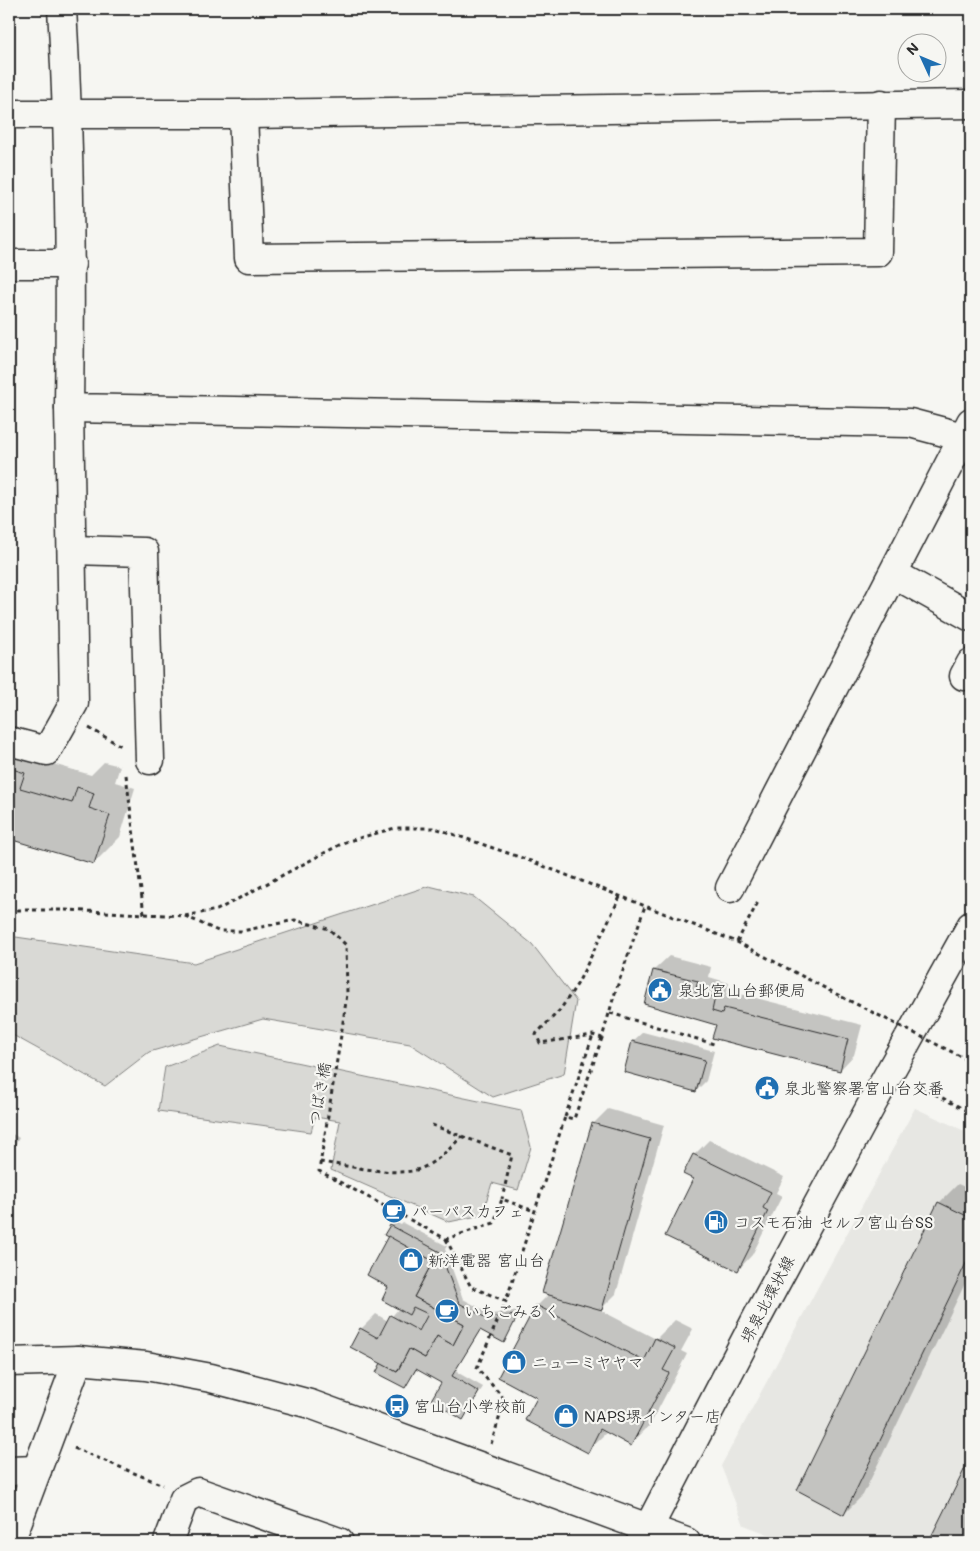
<svg xmlns="http://www.w3.org/2000/svg" width="980" height="1551" font-family="Mali,'Klee One',sans-serif">
	<rect width="100%" height="100%" fill="#f6f6f2"/>
	<filter id="ink" filterUnits="userSpaceOnUse"><feTurbulence type="fractalNoise" baseFrequency=".02" numOctaves="2"/><feDisplacementMap in="SourceGraphic" scale="10" xChannelSelector="R" yChannelSelector="G"/><feConvolveMatrix kernelMatrix="1 2 1 2 8 2 1 2 1" color-interpolation-filters="sRGB"/></filter>
	<g filter="url(#ink)">
		<polygon fill="#e7e7e3" points="915,1108 971,1134 971,1542 789,1542 744,1525 721,1466"/>
		<g fill="#d9d9d5" stroke="#828280">
			<polygon points="429,886 474,897 532,944 576,1001 564,1074 493,1097 410,1044 263,1019 149,1052 105,1086 9,1033 9,936 194,963"/>
			<polygon points="220,1046 521,1110 531,1147 518,1190 492,1183 482,1215 449,1222 331,1170 340,1121 315,1117 311,1132 158,1111 165,1067"/>
		</g>
		<g fill="#0003">
			<polygon points="9,734 46,762 91,775 104,762 120,766 115,782 135,788 120,837 94,863 9,837"/>
			<polygon points="669,956 711,967 709,977 729,983 726,997 735,999 740,994 862,1025 854,1055 840,1070 718,1024 646,1003 654,970"/>
			<polygon points="643,1032 714,1051 706,1081 696,1091 625,1071 633,1041"/>
			<polygon points="608,1109 664,1125 616,1294 600,1310 656,1339 675,1320 693,1329 681,1351 687,1354 650,1425 631,1444 607,1432 587,1451 538,1397 537,1306 549,1294 594,1123"/>
			<polygon points="9,1132 19,1138 9,1156"/>
			<polygon points="709,1140 784,1177 776,1193 782,1196 752,1255 738,1270 695,1178 694,1155"/>
			<polygon points="958,1184 971,1190 971,1271 863,1495 844,1514 799,1490 939,1203"/>
			<polygon points="395,1222 401,1225 403,1223 447,1246 445,1249 463,1299 491,1314 521,1311 503,1341 481,1329 455,1371 483,1387 463,1418 443,1382 417,1369 405,1387 383,1363 361,1329 376,1314 388,1321 399,1308 390,1287 389,1236 391,1226"/>
			<polygon points="971,1459 971,1542 935,1542 931,1540"/>
		</g>
		<g fill="#c3c3c0" stroke="#2b2b2b">
			<polygon points="9,768 25,773 20,788 72,803 77,787 94,793 89,808 110,815 94,864 9,839"/>
			<polygon points="653,970 698,981 695,992 715,997 712,1011 722,1014 724,1008 848,1039 840,1071 712,1038 716,1025 644,1004"/>
			<polygon points="632,1041 705,1060 696,1092 624,1072"/>
			<polygon points="592,1123 650,1139 602,1310 542,1293"/>
			<polygon points="693,1154 771,1192 763,1208 768,1211 738,1271 665,1236 693,1179 683,1174"/>
			<polygon points="938,1202 971,1218 971,1253 844,1515 797,1490"/>
			<polygon points="390,1225 440,1252 459,1303 486,1318 518,1315 504,1343 480,1330 452,1376 479,1392 463,1420 431,1400 441,1383 416,1369 405,1388 376,1373 381,1363 397,1372 409,1349 425,1358 437,1336 453,1345 464,1324 414,1297 433,1261 384,1235"/>
			<polygon points="388,1236 433,1261 414,1297 464,1324 453,1345 437,1336 425,1358 409,1349 397,1372 350,1347 360,1328 378,1338 390,1315 419,1331 428,1314 413,1307 409,1315 382,1300 388,1287 367,1275"/>
			<polygon points="536,1305 644,1361 655,1338 675,1348 663,1370 669,1373 631,1446 600,1429 588,1453 525,1420 537,1398 498,1377"/>
			<polygon points="971,1456 971,1542 929,1541"/>
		</g>
		<g fill="none" stroke-linecap="round" stroke-linejoin="round">
			<defs>
				<g id="minor">
					<path d="M62 9C70 142 71 274 69 408L910 423 963 437 971 441"/>
					<polyline points="9,114 243,114 971,104"/>
					<polyline points="243,114 249,258 878,252 881,104"/>
					<polyline points="9,264 71,264"/>
					<polyline points="72,550 144,552 150,760"/>
					<polyline points="894,574 971,617"/>
					<polyline points="964,676 971,663"/>
					<polyline points="9,741 47,751 74,703 69,408"/>
					<polyline points="730,888 971,422"/>
					<polyline points="9,1362 78,1360 146,1366 211,1378 310,1404 686,1542"/>
					<polyline points="9,1471 37,1470"/>
					<polyline points="10,1542 78,1360"/>
					<polyline points="168,1542 184,1499 198,1492 339,1542"/>
				</g>
				<polyline id="major" points="641,1542 758,1316 872,1104 971,926"/>
			</defs>
			<use href="#minor" stroke="#2b2b2b" stroke-width="31"/>
			<use href="#major" stroke="#2b2b2b" stroke-width="31"/>
			<g stroke="#2b2b2b" stroke-width="3" stroke-dasharray="4 4" stroke-linecap="butt">
				<polyline points="89,728 123,747"/>
				<polyline points="126,775 144,914"/>
				<polyline points="620,897 578,983 560,1010 536,1034 540,1043 593,1035 602,1038 614,996 645,906"/>
				<polyline points="9,910 66,910 185,916 217,910 345,842 395,828 435,828 528,860 737,942 842,997"/>
				<polyline points="185,916 218,931 242,931 295,920 329,929 346,945 347,994 342,1029 319,1171 446,1239 494,1223 502,1199 534,1211"/>
				<polyline points="737,942 758,902"/>
				<polyline points="610,1013 714,1044"/>
				<polyline points="968,1060 971,1062"/>
				<polyline points="914,1083 971,1113"/>
				<polyline points="565,1117 593,1035"/>
				<polyline points="432,1125 512,1155 502,1199"/>
				<path d="M320 1162C343 1165 391 1175 412 1171 432 1167 449 1150 462 1136"/>
				<polyline points="446,1239 471,1287 506,1301 565,1117 574,1119 602,1038"/>
				<polyline points="491,1444 505,1400 477,1368 506,1301"/>
				<polyline points="74,1448 163,1485"/>
			</g>
			<use href="#minor" stroke="#f6f6f2" stroke-width="28"/>
			<use href="#major" stroke="#f6f6f2" stroke-width="28"/>
			<polyline stroke="#2b2b2b" stroke-width="3" stroke-dasharray="4 4" stroke-linecap="butt" points="842,997 968,1060"/>
		</g>
	</g>
	<defs>
		<symbol id="civic-disc" viewBox="-11 -11 22 22"><circle r="9.5" fill="#1f6fb2" stroke="#f6f6f2"/><path d="M-.6-6.5H3V-4.5H.6V-3L4-1V1h2V6H-6V1h2V-1L-.6-3ZM-1.2 2.5V6h2.4V2.5Z" fill="#fff"/></symbol>
		<symbol id="cafe-disc" viewBox="-11 -11 22 22"><circle r="9.5" fill="#1f6fb2" stroke="#f6f6f2"/><path d="M-5.5-4.5H6V0H3Q3 3.5 0 3.5H-2.5Q-5.5 3.5-5.5 0ZM3-3.2v2h1.7v-2ZM-6 4.5H4V6H-6Z" fill="#fff"/></symbol>
		<symbol id="fuel-disc" viewBox="-11 -11 22 22"><circle r="9.5" fill="#1f6fb2" stroke="#f6f6f2"/><path d="M-5.5-6h7V0h2V4h1.3V-2.5L3-4.5l.8-.8L6-3V5H2.5V1h-1V6h-7ZM-4.2-4.7v3.2H.2V-4.7Z" fill="#fff"/></symbol>
		<symbol id="shop-disc" viewBox="-11 -11 22 22"><circle r="9.5" fill="#1f6fb2" stroke="#f6f6f2"/><path d="M-5-2.5h2.3a2.7 3.5 0 0 1 5.4 0H5L5.5 6h-11ZM-1.5-2.5h3a1.5 2.3 0 0 0-3 0Z" fill="#fff"/></symbol>
		<symbol id="bus-disc" viewBox="-11 -11 22 22"><circle r="9.5" fill="#1f6fb2" stroke="#f6f6f2"/><path d="M-5-6H5V4H4V6H2V4H-2V6H-4V4H-5ZM-3.5-4V0h7V-4ZM-3.5 1.2v1.5H-2V1.2ZM2 1.2v1.5H3.5V1.2Z" fill="#fff"/></symbol>
	</defs>
	<g fill-rule="evenodd">
		<use href="#civic-disc" x="646" y="976" width="28" height="28"/>
		<use href="#civic-disc" x="753" y="1074" width="28" height="28"/>
		<use href="#cafe-disc" x="380" y="1197" width="28" height="28"/>
		<use href="#fuel-disc" x="702" y="1208" width="28" height="28"/>
		<use href="#shop-disc" x="397" y="1246" width="28" height="28"/>
		<use href="#cafe-disc" x="433" y="1297" width="28" height="28"/>
		<use href="#shop-disc" x="500" y="1348" width="28" height="28"/>
		<use href="#bus-disc" x="383" y="1392" width="28" height="28"/>
		<use href="#shop-disc" x="552" y="1402" width="28" height="28"/>
	</g>
	<g text-anchor="middle" stroke-width="4.5" stroke-linejoin="round" paint-order="stroke">
		<g font-size="16" fill="#2b2b2b" stroke="#f6f6f2" text-anchor="start">
			<text x="678" y="996">泉北宮山台郵便局</text>
			<text x="784" y="1094">泉北警察署宮山台交番</text>
			<text x="412" y="1217">パーパスカフェ</text>
			<text x="734" y="1228">コスモ石油 セルフ宮山台SS</text>
			<text x="428" y="1266">新洋電器 宮山台</text>
			<text x="464" y="1317">いちごみるく</text>
			<text x="532" y="1368">ニューミヤヤマ</text>
			<text x="414" y="1412">宮山台小学校前</text>
			<text x="584" y="1422">NAPS堺インター店</text>
		</g>
		<g font-size="16" fill="#2b2b2b" stroke="#f6f6f2">
			<text transform="translate(319 1094) rotate(-80)" y="6">つばき橋</text>
			<text transform="translate(767 1299) rotate(-62)" y="6">堺泉北環状線</text>
		</g>
	</g>
	<rect width="980" height="1551" fill="none" stroke="#f6f6f2" stroke-width="30"/>
	<rect x="15" y="15" width="950" height="1521" fill="none" stroke="#2b2b2b" stroke-width="2" filter="url(#ink)"/>
	<g transform="translate(922 58) rotate(314)"><circle r="24" fill="#f6f6f2" stroke="#a5a5a2"/>
	<path d="M0-4L9 19L0 12L-9 19Z" fill="#1f6fb2"/>
	<text y="-8" font-size="14" font-weight="bold" text-anchor="middle" fill="#2b2b2b">N</text>
	</g>
</svg>
